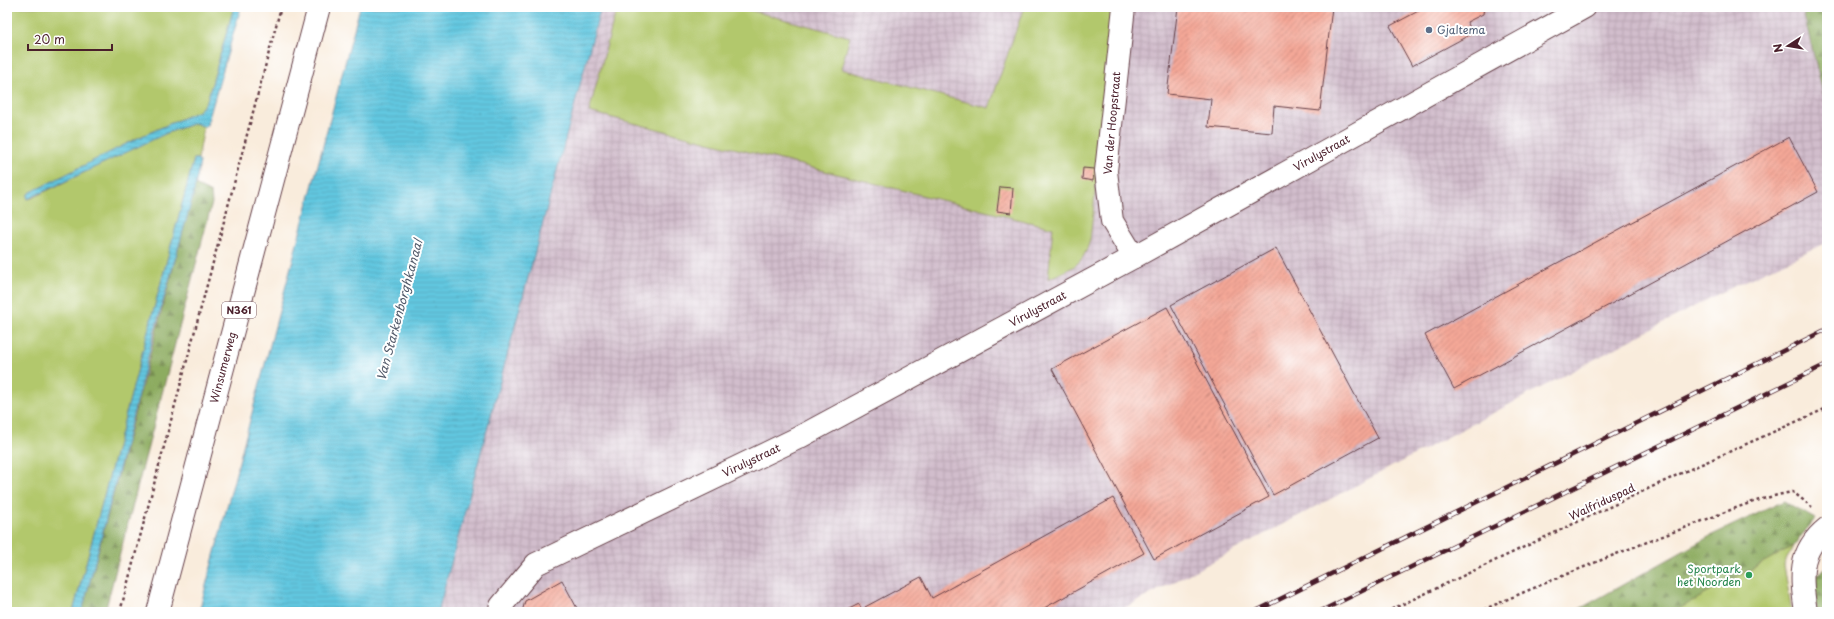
<svg xmlns="http://www.w3.org/2000/svg" width="1834" height="619" font-family="'Playpen Sans',sans-serif">
	<defs>
		<pattern id="industrial-grid" width="8" height="8" patternUnits="userSpaceOnUse"><rect width="8" height="8" fill="#d1bdcc"/><path d="M0 4h8M4 0v8" fill="none" stroke="#b5a2af"/></pattern>
		<pattern id="forest-firs" width="22" height="20" patternUnits="userSpaceOnUse"><rect width="22" height="20" fill="#8dac60"/><path d="M5 1l3.5 6h-7zM16 11l3.5 6h-7z" fill="#758b4f"/></pattern>
		<pattern id="water-rules" width="6" height="5" patternUnits="userSpaceOnUse"><rect width="6" height="5" fill="#62c7e0"/><path d="M0 2.5h6" fill="none" stroke="#57aac0"/></pattern>
		<pattern id="building-hatch" width="6" height="6" patternUnits="userSpaceOnUse"><rect width="6" height="6" fill="#f4a797"/><path d="M-1 1l2-2M0 6l6-6M5 7l2-2" fill="none" stroke="#c8877b"/></pattern>
	</defs>
	<rect width="100%" height="100%" fill="#fff"/>
	<filter id="ink" filterUnits="userSpaceOnUse"><feTurbulence type="fractalNoise" baseFrequency=".025" numOctaves="2"/><feDisplacementMap in="SourceGraphic" scale="8" xChannelSelector="R" yChannelSelector="G"/><feConvolveMatrix kernelMatrix="1 2 1 2 8 2 1 2 1" color-interpolation-filters="sRGB"/></filter>
	<filter id="wash" filterUnits="userSpaceOnUse"><feTurbulence type="fractalNoise" baseFrequency=".012" numOctaves="4" result="noise"/><feDisplacementMap in="SourceGraphic" scale="16" xChannelSelector="R" yChannelSelector="G"/><feGaussianBlur stdDeviation="0.9" result="paint"/><feColorMatrix in="noise" values="0 0 0 0 0 0 0 0 0 0 0 0 0 0 0 0 0 1.4 0 .05"/><feComposite in="paint" operator="in"/></filter>
	<g filter="url(#wash)">
		<rect width="100%" height="100%" fill="#f9ecdc"/>
		<polygon fill="url(#industrial-grid)" points="585,7 1827,7 1827,242 1714,296 1117,612 426,612"/>
		<g fill="#b2c86c" stroke="#7e744c">
			<polygon points="7,7 234,7 207,101 199,111 142,136 28,194 28,199 32,198 142,144 167,133 195,123 204,127 198,159 194,159 73,612 7,612"/>
			<path d="M617 7H738L850 37 841 69 989 108 1024 7H1116L1090 240C1082 268 1072 267 1048 279L1053 228 589 112Z"/>
			<polygon points="1793,546 1784,565 1792,612 1647,612"/>
		</g>
		<g fill="url(#forest-firs)" stroke="#6c6646">
			<polygon points="1802,7 1827,7 1827,109"/>
			<polygon points="195,185 211,193 212,203 115,573 105,612 82,612"/>
			<polygon points="1784,501 1815,519 1793,546 1673,612 1574,612 1712,535"/>
			<polygon points="1827,567 1827,612 1817,612 1813,577"/>
		</g>
		<g fill="url(#water-rules)" stroke="#567386">
			<polygon points="234,7 241,7 207,125 204,127 195,123 167,133 28,199 27,197 29,193 142,136 199,111 207,101"/>
			<polygon points="360,7 601,7 438,612 199,612"/>
			<polygon points="194,159 198,159 200,162 193,196 155,330 82,612 73,612"/>
		</g>
		<g id="blocks">
			<g fill="url(#building-hatch)">
				<polygon points="1178,7 1332,7 1320,111 1274,106 1272,133 1208,127 1211,99 1167,94"/>
				<polygon points="1426,7 1484,7 1483,14 1467,22 1473,33 1412,66 1390,26"/>
				<polygon points="1789,137 1818,192 1454,389 1425,335"/>
				<polygon points="1083,168 1094,169 1093,181 1082,179"/>
				<polygon points="1000,187 1013,188 1011,213 997,211"/>
				<polygon points="1276,248 1378,438 1273,495 1171,305"/>
				<polygon points="1167,307 1269,497 1154,559 1052,369"/>
				<polygon points="1113,498 1144,553 1037,612 867,612 865,607 921,577 932,598"/>
				<polygon points="562,580 579,612 522,612 525,601"/>
				<polygon points="859,604 863,612 843,612"/>
			</g>
		</g>
	</g>
	<g filter="url(#ink)">
		<use href="#blocks" fill-opacity="0" stroke="#643e46" stroke-width="1"/>
		<g fill="none" stroke-linecap="round" stroke-linejoin="round">
			<defs>
				<g id="minor">
					<polyline points="1124,7 1106,171 1112,221 1134,257"/>
					<path id="s1" d="M499 612 501 606 536 564 798 438 1134 257 1585 7"/>
					<path d="M1806 612C1801 578 1797 552 1827 528"/>
				</g>
				<g id="major">
					<path id="s2" d="M158 612 319 7"/>
				</g>
			</defs>
			<use href="#minor" stroke="#643e46" stroke-width="24"/>
			<use href="#major" stroke="#643e46" stroke-width="24"/>
			<g stroke="#643e46" stroke-width="2.5" stroke-dasharray="3 3" stroke-linecap="butt">
				<polyline points="120,612 281,7"/>
				<polyline points="1386,612 1686,471 1827,408"/>
				<path d="M1478 612C1547 582 1616 553 1687 527 1721 514 1756 498 1793 492L1812 507"/>
			</g>
			<use href="#minor" stroke="#fff" stroke-width="22"/>
			<use href="#major" stroke="#fff" stroke-width="22"/>
			<defs>
				<g id="rail">
					<polyline points="1254,612 1827,329"/>
					<polyline points="1319,612 1827,364"/>
				</g>
			</defs>
			<use href="#rail" stroke="#4a1f2b" stroke-width="4.5"/>
			<use href="#rail" stroke="#fff" stroke-width="3" stroke-dasharray="9" stroke-linecap="butt"/>
		</g>
	</g>
	<circle fill="#5c6f8a" stroke="#fff" stroke-width="1.5" cx="1429" cy="30" r="4"/>
	<circle fill="#2e9e5b" stroke="#fff" stroke-width="1.5" cx="1749" cy="575" r="4"/>
	<g text-anchor="middle" stroke-width="4" stroke-linejoin="round" paint-order="stroke">
		<rect fill="#fff" stroke="#80626b" stroke-width="1" x="222" y="302" width="34" height="16" rx="3"/>
		<g font-size="10" font-weight="bold" fill="#4a1f2b">
			<text x="239" y="314">N361</text>
		</g>
		<g font-size="11" fill="#4e5e75" stroke="#fff" text-anchor="start">
			<text x="1437" y="34">Gjaltema</text>
		</g>
		<g font-size="11" fill="#4a1f2b" stroke="#fff">
			<text transform="translate(1112 123) rotate(-85)" y="4">Van der Hoopstraat</text>
			<text dy="4" stroke="none"><textPath href="#s1" startOffset="948">Virulystraat</textPath></text>
			<text dy="4" stroke="none"><textPath href="#s1" startOffset="624">Virulystraat</textPath></text>
			<text dy="4" stroke="none"><textPath href="#s2" startOffset="253">Winsumerweg</textPath></text>
			<text dy="4" stroke="none"><textPath href="#s1" startOffset="300">Virulystraat</textPath></text>
			<text transform="translate(1602 502) rotate(-25)" y="4">Walfriduspad</text>
		</g>
		<g font-size="11" fill="#27864d" stroke="#fff" text-anchor="end">
			<text x="1741" y="573">Sportpark<tspan x="1741" dy="13">het Noorden</tspan></text>
		</g>
		<g font-size="12" font-style="italic" fill="#525a6a" stroke="#fff">
			<text transform="translate(400 310) rotate(-75)" y="4">Van Starkenborghkanaal</text>
		</g>
	</g>
	<rect width="1834" height="619" fill="none" stroke="#fff" stroke-width="24"/>
	<g transform="translate(1788 46) rotate(258)" stroke="#ffffff" stroke-width="3" paint-order="stroke">
	<path d="M0-3L7 15L0 10L-7 15Z" fill="#4a1f2b"/>
	<text y="-6" font-size="11" font-weight="bold" text-anchor="middle" fill="#4a1f2b">N</text>
	</g>
	<path d="M28 44v6h84v-6" fill="none" stroke="#4a1f2b" stroke-width="2"/>
	<text x="34" y="44" font-size="12" fill="#4a1f2b" stroke="#ffffff" stroke-width="3" paint-order="stroke">20 m</text>
</svg>
